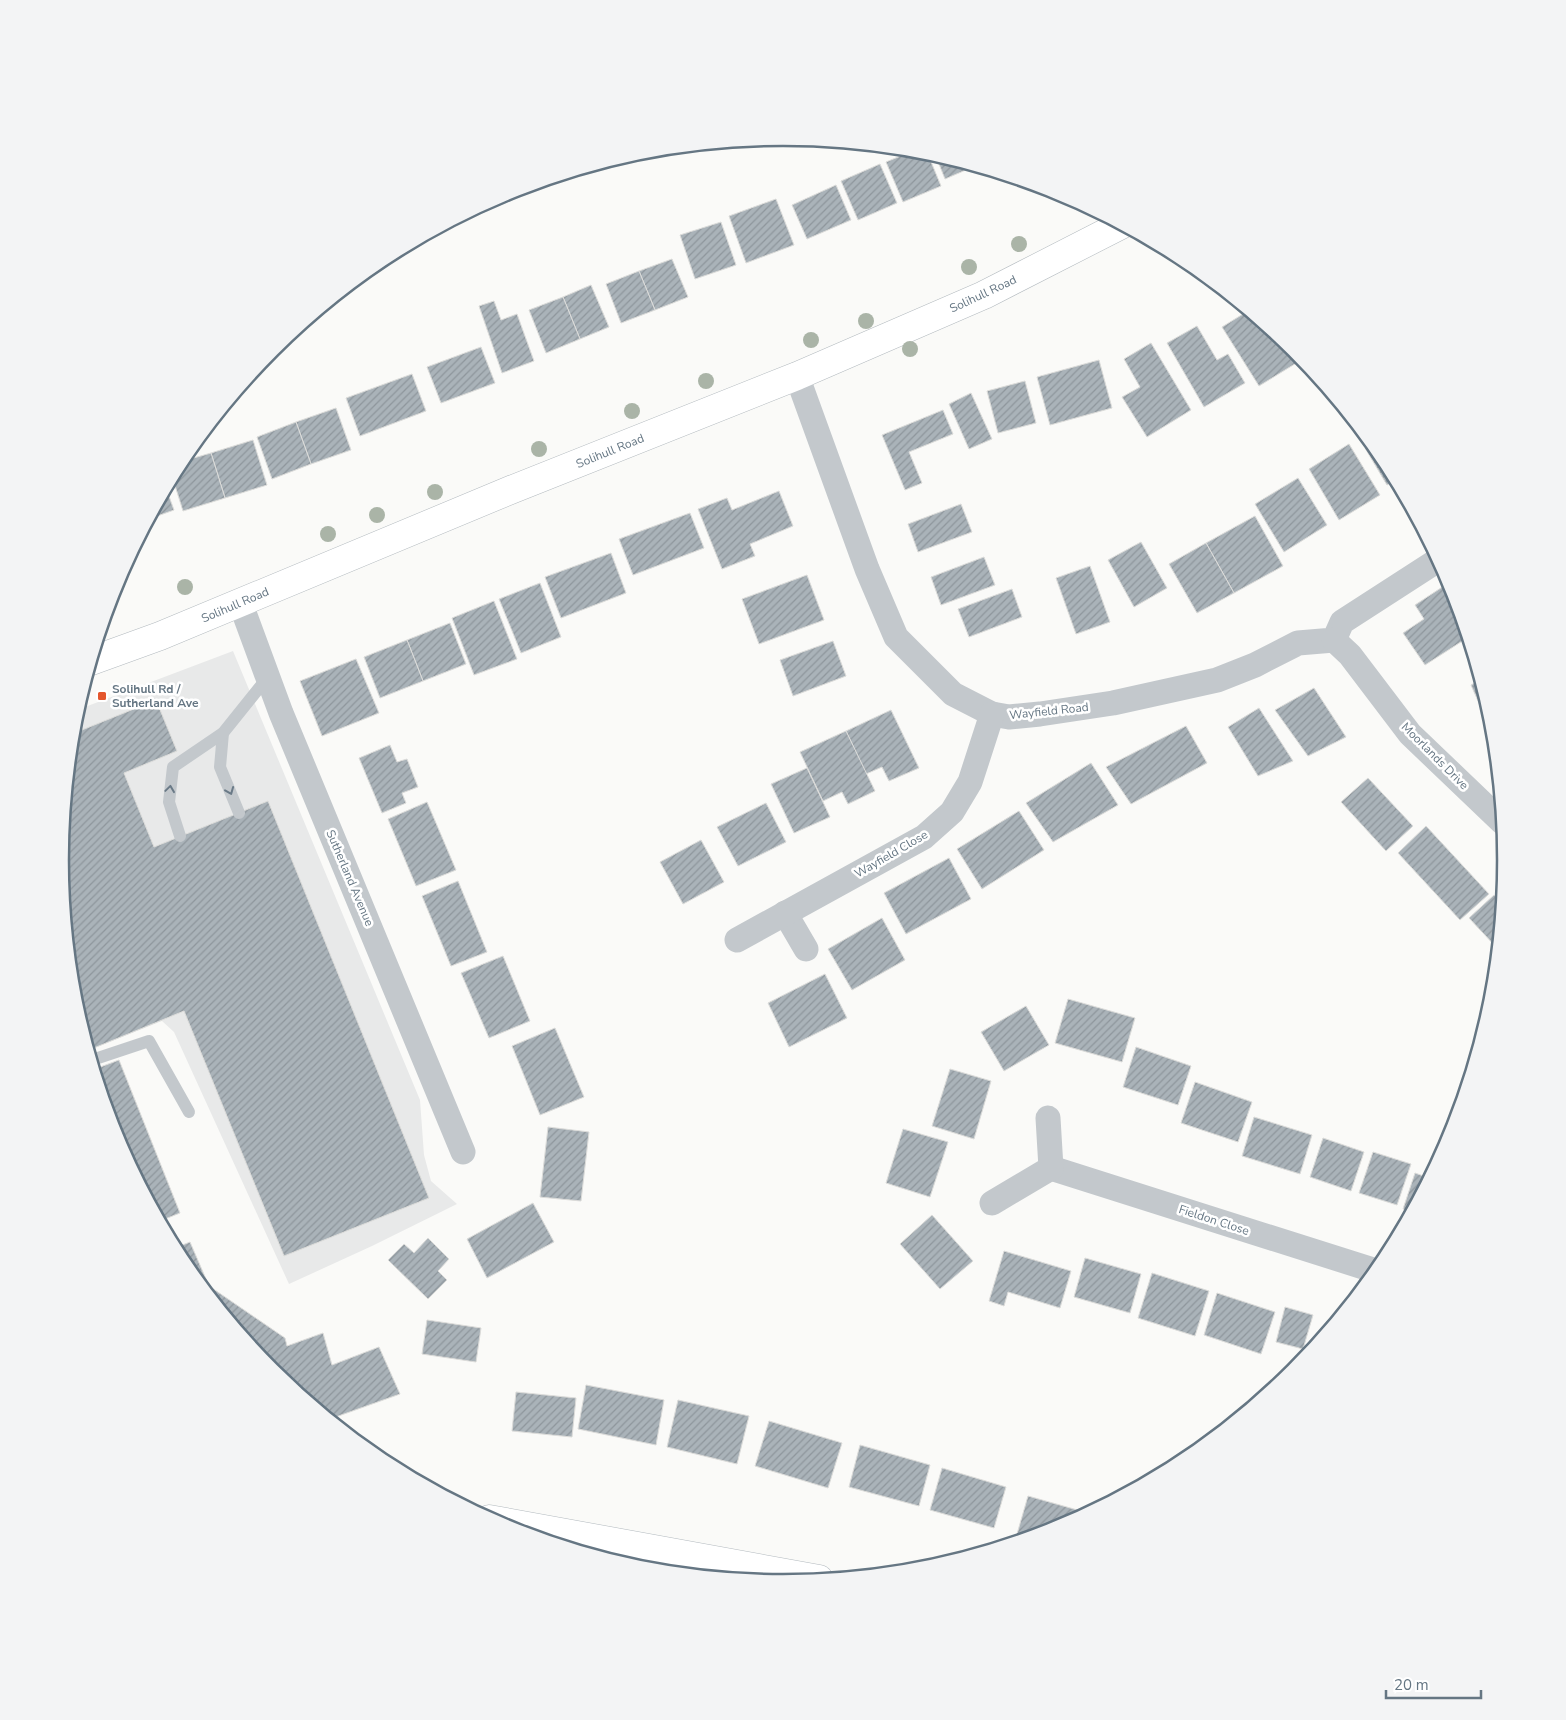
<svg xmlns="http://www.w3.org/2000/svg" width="1566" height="1720" font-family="'Nunito Sans',sans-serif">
	<defs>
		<pattern id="building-hatch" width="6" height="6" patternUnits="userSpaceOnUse" patternTransform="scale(1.25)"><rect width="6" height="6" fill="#aab3b9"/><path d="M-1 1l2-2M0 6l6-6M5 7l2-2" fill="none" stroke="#8e969c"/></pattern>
	</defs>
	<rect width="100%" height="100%" fill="#fafaf8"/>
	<polygon fill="#e8e9e9" points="233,651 420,1100 424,1155 431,1181 457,1204 372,1246 289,1284 174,1032 162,1021 89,1050 74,1001 60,860 74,719 77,710"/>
	<g fill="url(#building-hatch)" stroke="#dcdcda">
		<polygon points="915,150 927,152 941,186 903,202 886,162"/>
		<polygon points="935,154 975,166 945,179"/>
		<polygon points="880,164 897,203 858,220 841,181"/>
		<polygon points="836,185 851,220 807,239 792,205"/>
		<polygon points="776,199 794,245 746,263 729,216"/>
		<polygon points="721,222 736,265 695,279 680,235"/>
		<polygon points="672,259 688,297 655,310 639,271"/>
		<polygon points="639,271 655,310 621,323 606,284"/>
		<polygon points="591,285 609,327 580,339 563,297"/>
		<polygon points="563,297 580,339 546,353 529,310"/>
		<polygon points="494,301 501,320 517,314 534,361 502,373 479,306"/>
		<polygon points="1248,311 1284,341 1298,362 1259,386 1222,327"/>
		<polygon points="1197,326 1217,360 1228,354 1245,383 1204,407 1167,343"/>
		<polygon points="1151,343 1191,410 1147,437 1122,397 1140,387 1124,359"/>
		<polygon points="481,347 495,383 441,403 427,367"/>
		<polygon points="1099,360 1112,408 1050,425 1037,377"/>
		<polygon points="412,374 426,411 360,436 346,398"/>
		<polygon points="1025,381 1036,423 998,433 987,391"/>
		<polygon points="971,393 992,439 969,449 949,404"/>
		<polygon points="336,408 351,450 311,464 296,422"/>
		<polygon points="943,410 953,434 909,452 922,483 905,490 882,435"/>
		<polygon points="296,422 311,464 272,479 257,437"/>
		<polygon points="253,440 267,485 225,498 211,453"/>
		<polygon points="1349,444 1380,495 1339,520 1309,469"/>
		<polygon points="1372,444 1384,459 1396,480 1387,485 1365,448"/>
		<polygon points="211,453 225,498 183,511 172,476 180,462"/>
		<polygon points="1298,478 1327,525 1284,552 1255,504"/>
		<polygon points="166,488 174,510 149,519"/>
		<polygon points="779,491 793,526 750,544 755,556 722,569 698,509 727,498 732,510"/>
		<polygon points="961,504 972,532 918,552 908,524"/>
		<polygon points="690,513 704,548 633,575 619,539"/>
		<polygon points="1255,516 1283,566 1234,593 1206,543"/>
		<polygon points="1141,542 1167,588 1134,607 1108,560"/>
		<polygon points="1206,543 1234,593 1197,613 1169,564"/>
		<polygon points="611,553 626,593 561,618 545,577"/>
		<polygon points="984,557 995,585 941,605 931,577"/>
		<polygon points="1090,566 1110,622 1076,634 1056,578"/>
		<polygon points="807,575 824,620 759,644 742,599"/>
		<polygon points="1450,582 1467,638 1425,665 1403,633 1424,619 1415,605"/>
		<polygon points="540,583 561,637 521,653 499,599"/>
		<polygon points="1012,589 1022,617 969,637 958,609"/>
		<polygon points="494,601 517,659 474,675 452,618"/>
		<polygon points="450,623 466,664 423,681 407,640"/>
		<polygon points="407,640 423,681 380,698 364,657"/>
		<polygon points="833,641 846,676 793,696 780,660"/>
		<polygon points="356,659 379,713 322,736 300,681"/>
		<polygon points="1480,680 1491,717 1486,719 1471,685"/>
		<polygon points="1314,688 1346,737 1308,756 1275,710"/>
		<polygon points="156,700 177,751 124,773 154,847 268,801 429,1198 284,1256 184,1011 89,1050 74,1001 60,860 72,734"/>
		<polygon points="1259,708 1293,761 1258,776 1228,727"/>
		<polygon points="891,710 919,768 889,781 882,767 866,774 846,731"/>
		<polygon points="1186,726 1207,763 1131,804 1106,767"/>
		<polygon points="846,731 875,791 848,804 842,792 823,801 800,752"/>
		<polygon points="390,745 397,762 407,759 418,787 402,793 406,803 382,813 359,758"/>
		<polygon points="1091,763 1118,805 1053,842 1026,803"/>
		<polygon points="807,768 830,817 794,833 771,784"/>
		<polygon points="1368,778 1413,826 1386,851 1341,802"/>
		<polygon points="427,802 456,870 416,886 388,819"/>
		<polygon points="766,803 786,842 738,866 717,827"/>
		<polygon points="1019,811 1044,850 982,889 957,849"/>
		<polygon points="1426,826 1489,894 1460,920 1398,853"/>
		<polygon points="701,840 724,882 683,904 660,862"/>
		<polygon points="949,858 971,899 906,934 884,893"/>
		<polygon points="458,881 487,952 451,966 422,896"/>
		<polygon points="1494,895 1502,903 1497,948 1469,918"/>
		<polygon points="882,918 905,960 852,990 828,949"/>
		<polygon points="503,956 530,1021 489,1038 461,973"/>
		<polygon points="825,974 847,1018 789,1047 768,1003"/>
		<polygon points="1068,999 1135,1018 1122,1062 1055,1043"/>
		<polygon points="1026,1006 1049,1045 1004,1071 981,1032"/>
		<polygon points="555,1028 584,1097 540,1115 512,1046"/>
		<polygon points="1136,1047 1191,1066 1178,1105 1123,1087"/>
		<polygon points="119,1060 180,1213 160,1221 115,1136 95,1069"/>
		<polygon points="950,1069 991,1081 974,1139 932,1126"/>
		<polygon points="1195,1082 1252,1102 1238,1142 1181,1123"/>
		<polygon points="1254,1117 1312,1135 1300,1174 1242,1156"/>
		<polygon points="548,1127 589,1132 581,1201 540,1197"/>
		<polygon points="903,1129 948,1142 930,1197 886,1183"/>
		<polygon points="1323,1138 1364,1152 1351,1191 1310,1177"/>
		<polygon points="1373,1152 1411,1164 1397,1205 1359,1193"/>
		<polygon points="1415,1173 1429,1178 1411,1212 1403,1209"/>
		<polygon points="533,1203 554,1242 487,1278 467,1239"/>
		<polygon points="932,1215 973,1261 940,1289 900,1244"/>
		<polygon points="428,1238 449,1259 438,1271 447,1280 428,1299 388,1260 404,1244 414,1253"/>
		<polygon points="190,1242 209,1286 285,1338 287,1346 323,1333 332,1365 379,1347 400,1394 330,1419 272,1371 182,1261 175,1248"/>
		<polygon points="1004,1251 1071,1271 1060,1308 1008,1292 1004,1306 989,1301"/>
		<polygon points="1085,1258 1141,1274 1130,1313 1074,1297"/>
		<polygon points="1152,1273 1209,1291 1195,1336 1138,1318"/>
		<polygon points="1217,1293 1275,1312 1261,1354 1204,1335"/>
		<polygon points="1285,1307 1313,1315 1303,1349 1276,1342"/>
		<polygon points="427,1320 481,1328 476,1362 422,1354"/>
		<polygon points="1327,1321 1334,1323 1322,1338"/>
		<polygon points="586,1385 664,1400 656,1445 578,1429"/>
		<polygon points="516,1392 576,1398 572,1437 512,1431"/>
		<polygon points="678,1400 749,1416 737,1464 667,1447"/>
		<polygon points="769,1421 842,1443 828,1488 755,1466"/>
		<polygon points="860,1445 930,1465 919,1506 849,1487"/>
		<polygon points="942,1468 1006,1487 994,1528 930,1510"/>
		<polygon points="1028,1496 1088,1513 1059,1528 1029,1537 1017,1534"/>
	</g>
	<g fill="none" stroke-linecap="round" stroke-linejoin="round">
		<defs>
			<g id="secondary">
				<polyline points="91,661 160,636 513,489 797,376 984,295 1121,225"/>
				<polyline points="489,1519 819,1579"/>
			</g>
		</defs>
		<use href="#secondary" stroke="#b3babf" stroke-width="29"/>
		<g stroke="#c3c8cc" stroke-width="12">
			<polyline points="223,733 220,767 239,813"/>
			<polyline points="180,836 169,802 173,767 223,733 268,677"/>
			<polyline points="92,1060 149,1041 189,1112"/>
		</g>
		<g stroke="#c3c8cc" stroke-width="25">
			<polyline points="797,376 867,569 896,637 953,694 992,714 1009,717 1040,714 1113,703 1217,680 1255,665 1298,643 1334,640 1342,622 1438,560"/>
			<polyline points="240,602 281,713 463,1152"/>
			<polyline points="1334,640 1350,655 1410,734 1502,822"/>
			<polyline points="785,913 806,949"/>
			<polyline points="737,940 924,837 952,812 970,782 992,714"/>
			<polyline points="1051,1168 1376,1271"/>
			<polyline points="992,1203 1051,1168 1048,1118"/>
		</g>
		<use href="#secondary" stroke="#fff" stroke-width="28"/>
	</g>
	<g fill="#aab4a7">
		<circle cx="1019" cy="244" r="8"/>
		<circle cx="969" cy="267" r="8"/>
		<circle cx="866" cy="321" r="8"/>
		<circle cx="811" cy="340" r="8"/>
		<circle cx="910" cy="349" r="8"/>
		<circle cx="706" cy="381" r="8"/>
		<circle cx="632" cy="411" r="8"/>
		<circle cx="539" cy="449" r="8"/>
		<circle cx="435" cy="492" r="8"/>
		<circle cx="377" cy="515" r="8"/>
		<circle cx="328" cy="534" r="8"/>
		<circle cx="185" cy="587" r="8"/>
	</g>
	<defs><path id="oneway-chevron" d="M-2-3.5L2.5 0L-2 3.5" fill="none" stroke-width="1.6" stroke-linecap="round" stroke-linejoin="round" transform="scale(1.25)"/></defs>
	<g stroke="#6a7a87">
		<use href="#oneway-chevron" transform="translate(170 789) rotate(-82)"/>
		<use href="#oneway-chevron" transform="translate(230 791) rotate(68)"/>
	</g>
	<rect fill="#e4572e" stroke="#fff" stroke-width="2" x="97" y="691" width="10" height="10" rx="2.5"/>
	<g text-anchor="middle" stroke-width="5" stroke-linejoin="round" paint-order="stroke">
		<g font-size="12" fill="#657683" stroke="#fff">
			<text transform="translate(983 294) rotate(-25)" y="4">Solihull Road</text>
			<text transform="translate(610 451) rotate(-22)" y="4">Solihull Road</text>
			<text transform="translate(235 605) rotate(-23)" y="4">Solihull Road</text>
			<text transform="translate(1049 711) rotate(-6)" y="4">Wayfield Road</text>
			<text transform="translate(1435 756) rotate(45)" y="4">Moorlands Drive</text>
			<text transform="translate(891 854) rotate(-30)" y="4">Wayfield Close</text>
			<text transform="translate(350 878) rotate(67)" y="4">Sutherland Avenue</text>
			<text transform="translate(1214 1220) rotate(18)" y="4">Fieldon Close</text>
		</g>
		<g font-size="12" font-weight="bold" fill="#657683" stroke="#fff" text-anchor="start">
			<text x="112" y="693">Solihull Rd /<tspan x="112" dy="14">Sutherland Ave</tspan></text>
		</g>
	</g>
	<path d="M0 0H1566V1720H0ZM69 860a714 714 0 1 1 1428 0a714 714 0 1 1-1428 0Z" fill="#f3f4f5" fill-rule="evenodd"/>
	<path fill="none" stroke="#657683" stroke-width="2.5" d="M69 860a714 714 0 1 1 1428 0a714 714 0 1 1-1428 0Z"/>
	<path d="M1386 1690v8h95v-8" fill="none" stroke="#657683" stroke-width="2.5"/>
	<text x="1394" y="1690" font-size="15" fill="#657683" stroke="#ffffff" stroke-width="4" paint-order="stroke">20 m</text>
</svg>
